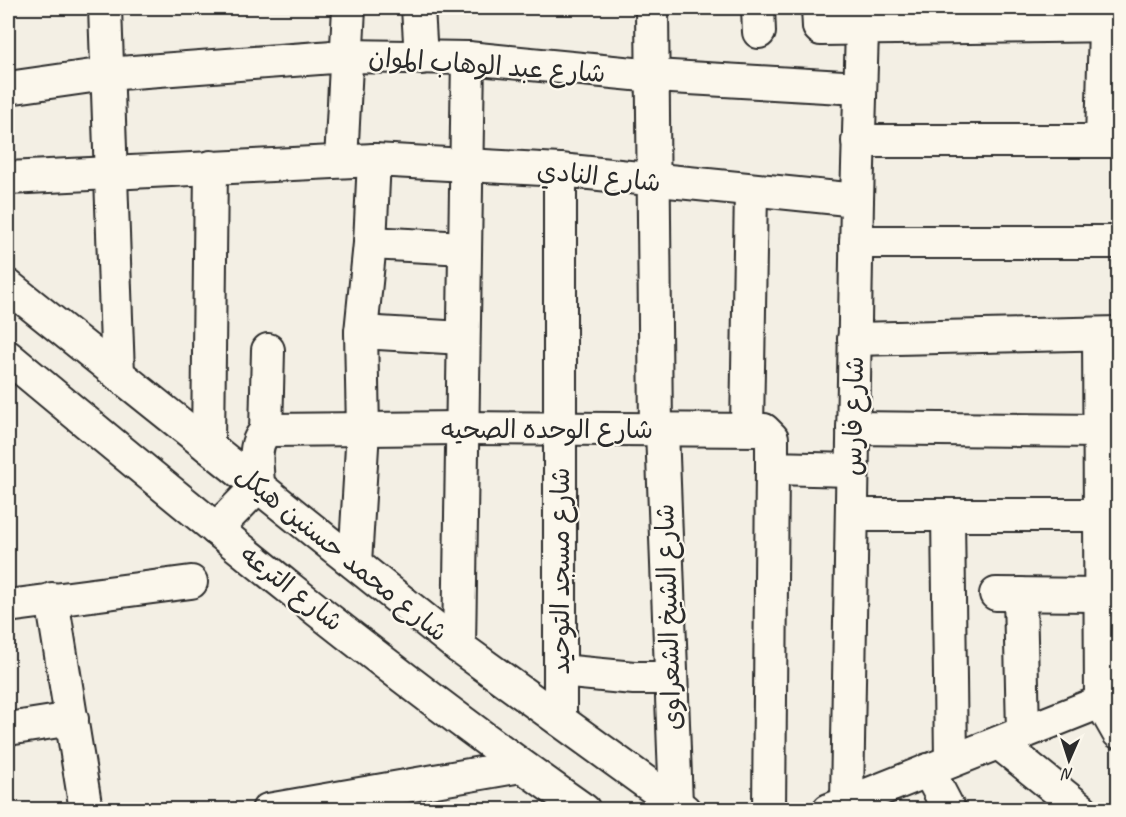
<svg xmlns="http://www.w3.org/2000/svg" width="1126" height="817" font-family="Caveat,'Playpen Sans Arabic',sans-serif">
	<rect width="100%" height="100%" fill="#f3efe4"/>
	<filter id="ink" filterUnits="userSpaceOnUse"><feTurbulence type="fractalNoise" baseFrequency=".0167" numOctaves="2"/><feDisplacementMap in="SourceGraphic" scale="12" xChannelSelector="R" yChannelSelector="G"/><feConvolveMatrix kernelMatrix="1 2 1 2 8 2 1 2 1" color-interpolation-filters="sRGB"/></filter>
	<g filter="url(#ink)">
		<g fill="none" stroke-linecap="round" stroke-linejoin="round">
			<defs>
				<g id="minor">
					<polyline points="105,8 118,374"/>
					<polyline points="418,8 421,58"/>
					<polyline points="652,8 656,430"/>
					<polyline points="758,8 759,32"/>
					<polyline points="818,8 819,27 821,29 1118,25"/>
					<polyline points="8,88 106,74 346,56 468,58 654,76 860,88"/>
					<polyline points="858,141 1118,141"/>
					<polyline points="1102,141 1105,26"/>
					<polyline points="341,161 349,8"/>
					<polyline points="8,178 374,160 560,170 857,200"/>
					<polyline points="856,242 1118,242"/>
					<polyline points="370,243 465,248"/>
					<polyline points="8,286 459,647 684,810"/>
					<polyline points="361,332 463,338"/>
					<polyline points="1099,334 1101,702 1118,732"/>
					<polyline points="854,339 1118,333"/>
					<path d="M8 357C195 513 384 670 584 810"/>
					<polyline points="853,428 1100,431"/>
					<polyline points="747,429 751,190"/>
					<polyline points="662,430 676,804"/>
					<polyline points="266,432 268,350"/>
					<polyline points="208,446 211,167"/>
					<polyline points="852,515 1100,515"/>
					<polyline points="948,515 951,761"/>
					<path d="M216 529 258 486C258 468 250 439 270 430L460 428 764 430 772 438V468L852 470"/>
					<polyline points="355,563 363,430 361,332 370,243 374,160"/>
					<polyline points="996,594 1100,595"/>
					<polyline points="1020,594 1023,733"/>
					<polyline points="52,599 86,810"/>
					<polyline points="8,606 191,582"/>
					<polyline points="459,647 468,58"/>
					<polyline points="560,671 634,678 670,678"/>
					<polyline points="560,720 560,170"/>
					<polyline points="8,729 72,719"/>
					<polyline points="999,743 1082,810"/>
					<polyline points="928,770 949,810"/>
					<polyline points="847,802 857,200 862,30"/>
					<polyline points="268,810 521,766"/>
					<polyline points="769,810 772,468"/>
					<polyline points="829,810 1118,695"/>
				</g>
			</defs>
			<use href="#minor" stroke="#2b2b2b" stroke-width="36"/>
			<use href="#minor" stroke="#fbf7ec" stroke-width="32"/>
		</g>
	</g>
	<g text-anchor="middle" stroke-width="4.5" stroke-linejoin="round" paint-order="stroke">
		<g font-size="26" fill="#2b2b2b" stroke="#fbf7ec">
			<text transform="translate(487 65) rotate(4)" y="9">شارع عبد الوهاب الموان</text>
			<text transform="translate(599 176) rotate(6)" y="9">شارع النادي</text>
			<text transform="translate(853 416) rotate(-89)" y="9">شارع فارس</text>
			<text x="547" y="438">شارع الوحده الصحيه</text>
			<text transform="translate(342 553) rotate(39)" y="9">شارع محمد حسنين هيكل</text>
			<text transform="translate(560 571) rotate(-90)" y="9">شارع مسجد التوحيد</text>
			<text transform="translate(292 588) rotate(38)" y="9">شارع الترعه</text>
			<text transform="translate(668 617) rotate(-92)" y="9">شارع الشيخ الشعراوى</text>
		</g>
	</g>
	<rect width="1126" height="817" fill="none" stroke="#fbf7ec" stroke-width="30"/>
	<rect x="15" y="15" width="1096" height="787" fill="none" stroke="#2b2b2b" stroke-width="2" filter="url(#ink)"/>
	<g transform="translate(1069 760) rotate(183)" stroke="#fbf7ec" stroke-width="4.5" paint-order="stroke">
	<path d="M0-4.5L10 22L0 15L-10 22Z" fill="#2b2b2b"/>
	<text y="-9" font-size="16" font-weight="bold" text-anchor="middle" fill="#2b2b2b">N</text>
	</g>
</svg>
